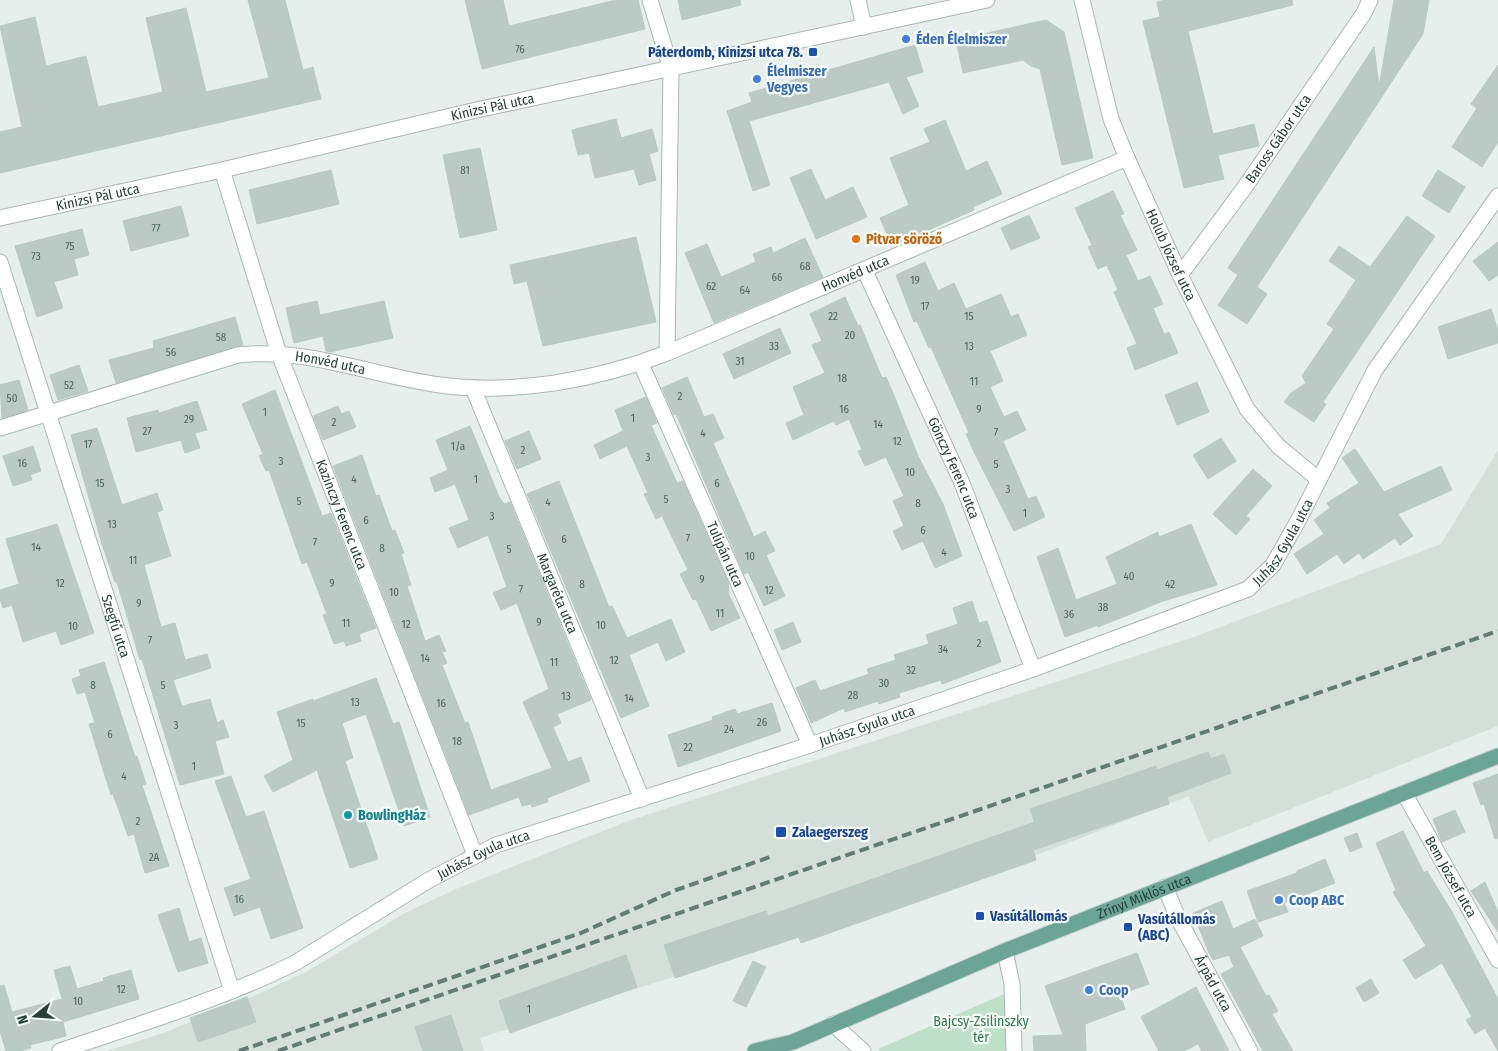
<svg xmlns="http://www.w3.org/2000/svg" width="1498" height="1051" font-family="'Fira Sans Condensed',sans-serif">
	<rect width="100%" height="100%" fill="#e6efeb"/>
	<polygon fill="#d4dfda" points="1498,450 1498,726 1208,842 1189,796 1042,853 778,944 480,1038 484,1051 107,1051 166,1032 260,993 306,972 405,913 456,889 631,820 1194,637 1441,544"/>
	<polygon fill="#bfe0c8" points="1004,994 1007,1051 880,1051 878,1049"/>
	<g fill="#bbcac4" stroke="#b8c9c2">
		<polygon points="248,0 285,0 303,70 313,67 321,99 0,173 0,132 22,127 0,26 35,17 46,66 86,56 98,107 163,92 146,18 186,8 206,92 269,78"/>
		<polygon points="465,0 503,0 509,26 616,0 638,0 645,29 482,69"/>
		<polygon points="678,0 740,0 741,5 682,20"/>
		<polygon points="1165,0 1292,0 1293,5 1188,31 1213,134 1254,124 1259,146 1218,155 1224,179 1184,188 1143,21 1160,17 1157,2"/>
		<polygon points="1394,0 1429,0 1423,34 1257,287 1267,294 1247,324 1218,305 1238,275 1228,268 1374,47 1379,87"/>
		<polygon points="1046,20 1064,32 1093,158 1062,165 1040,69 1031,66 1023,60 963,73 956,40"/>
		<polygon points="915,45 923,72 906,77 919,106 903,114 889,82 749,121 770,185 753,191 727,111 752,102 749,93"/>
		<polygon points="1498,65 1498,142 1482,167 1452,147 1477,108 1471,104"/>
		<polygon points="616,119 621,138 652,129 658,151 649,154 656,180 639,185 634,169 595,178 589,153 578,155 572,130"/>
		<polygon points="945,120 966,171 987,161 1002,194 973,207 974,210 892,246 880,218 909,205 890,158 930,142 924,129"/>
		<polygon points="480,148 497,230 460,238 443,155"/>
		<polygon points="811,169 825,200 853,187 867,217 816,239 790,178"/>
		<polygon points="331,170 339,204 257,224 249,190"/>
		<polygon points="1438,170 1465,187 1449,213 1422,196"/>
		<polygon points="1113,191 1124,214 1120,215 1137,250 1126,255 1138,281 1150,276 1163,304 1153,308 1164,334 1169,332 1178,353 1135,370 1127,348 1137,344 1114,292 1118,290 1107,265 1098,269 1088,247 1092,245 1075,208"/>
		<polygon points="181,206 189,236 131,251 123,221"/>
		<polygon points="1029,215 1040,238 1011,250 1001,228"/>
		<polygon points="1407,216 1435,236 1323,402 1326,404 1314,422 1284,402 1291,393 1306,383 1302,376 1334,329 1327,324 1356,280 1329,261 1339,246 1370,267"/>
		<polygon points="82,229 89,255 74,259 78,275 54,282 63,308 37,317 15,246"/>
		<polygon points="636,237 656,322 543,346 527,281 514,284 510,265"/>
		<polygon points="805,238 823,277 714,323 685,253 707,244 721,277 756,262 753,254 771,247 773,253"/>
		<polygon points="1498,242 1498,275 1489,281 1473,261"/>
		<polygon points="925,262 938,291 954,283 966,309 1001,294 1011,317 1018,314 1027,335 990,351 1003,381 990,387 1004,417 1017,411 1026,430 1003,441 1028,499 1036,496 1045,517 1014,531 975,454 966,434 969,433 931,347 929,348 917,321 914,322 896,275"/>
		<polygon points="845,297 858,326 860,325 882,378 886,377 895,398 918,456 943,504 962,556 935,568 923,541 902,550 893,531 904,526 893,501 904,496 886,457 865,466 858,451 862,450 849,419 836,425 834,421 793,440 786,423 804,415 793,387 825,373 812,345 822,341 810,314"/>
		<polygon points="317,301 320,315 384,301 393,338 330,352 326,351 323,336 294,343 286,308"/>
		<polygon points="1491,309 1498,330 1498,343 1448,359 1438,327"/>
		<polygon points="235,317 243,345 116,383 109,360 154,348 153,341"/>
		<polygon points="780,328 791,353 734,379 723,354"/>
		<polygon points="79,365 88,391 58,400 50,375"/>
		<polygon points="687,377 704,417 713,414 724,438 713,443 754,537 765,531 775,551 766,555 785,596 764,606 748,572 744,574 676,414 674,415 662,388"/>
		<polygon points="19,380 28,410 2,418 0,385"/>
		<polygon points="1197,382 1209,412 1177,425 1165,395"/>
		<polygon points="275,390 322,516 331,513 376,628 359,634 361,641 346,646 344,641 334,644 323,615 327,614 307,562 302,564 269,470 266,471 259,456 263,454 242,404"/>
		<polygon points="646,397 657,423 651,425 677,483 683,481 728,582 729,595 740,618 711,631 696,599 693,600 680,574 688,570 662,516 656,519 644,494 648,493 627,446 600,459 594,445 623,431 615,410"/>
		<polygon points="197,401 207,430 195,433 200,448 185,453 181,440 136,452 127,418 158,410 159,413"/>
		<polygon points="338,406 341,414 349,411 356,427 323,440 313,416"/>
		<polygon points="470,426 499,497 504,504 510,502 591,700 557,714 561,723 553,727 568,762 581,757 590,781 547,798 548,802 532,807 531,804 522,806 519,797 469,815 333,466 362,455 376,496 379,495 392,531 395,530 404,553 401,554 411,585 407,586 425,641 439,635 446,651 442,652 447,663 442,665 465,723 468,722 491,790 552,768 523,702 549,689 517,603 501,610 493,593 507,587 488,535 458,548 449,528 469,520 455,484 435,492 430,478 448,470 436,440"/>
		<polygon points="97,428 122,505 157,493 163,510 157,512 171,556 144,565 161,627 175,623 185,660 207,654 211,668 173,680 182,706 210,699 217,723 223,720 229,737 215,741 224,774 180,785 142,659 140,660 117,582 115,582 102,544 71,435"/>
		<polygon points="529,431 541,459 517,469 505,441"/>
		<polygon points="1221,438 1236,461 1208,479 1193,455"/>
		<polygon points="33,446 41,471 30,475 32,480 13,486 3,456"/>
		<polygon points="1355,449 1384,492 1441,466 1452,490 1398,514 1413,536 1400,545 1395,538 1363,559 1359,553 1344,564 1337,554 1307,574 1294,554 1324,534 1314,520 1330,508 1327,503 1359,483 1342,458"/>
		<polygon points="1253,469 1272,486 1246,516 1250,519 1236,535 1213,514"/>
		<polygon points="559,481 609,607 612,606 627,638 671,619 685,652 666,661 658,642 629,655 649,706 621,718 527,494"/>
		<polygon points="57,524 94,633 61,645 56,631 23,642 12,605 3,608 0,599 0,590 19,584 6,539"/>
		<polygon points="1191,524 1217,585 1163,601 1098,627 1098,625 1065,637 1037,557 1058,548 1076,600 1117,584 1106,557 1158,532 1159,537"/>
		<polygon points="972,601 979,623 987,621 1001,662 942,684 941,680 899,693 900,697 879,704 878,701 845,712 844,708 811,723 796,688 815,680 820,691 869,674 867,669 896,660 894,655 929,644 926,635 958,624 953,608"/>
		<polygon points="793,622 801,642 782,650 774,630"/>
		<polygon points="104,662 135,757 137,756 146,784 142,785 169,866 145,873 134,834 128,836 113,794 111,795 89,724 95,723 85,692 77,694 72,679 81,676 79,670"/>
		<polygon points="376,678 393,724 399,722 430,817 404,826 366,714 342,723 353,758 345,761 378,859 350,868 317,770 273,792 264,776 293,760 277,712 313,699 313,701"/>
		<polygon points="772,703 781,731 678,767 668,735 713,720 712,717 735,709 737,714"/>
		<polygon points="1208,752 1211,759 1224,754 1231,773 1167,797 1169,804 1033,850 1036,860 801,943 799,937 675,978 664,945 766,911 768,916 1035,822 1030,809 1156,766 1157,770"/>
		<polygon points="1498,774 1498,838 1495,839 1484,804 1481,805 1473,783"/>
		<polygon points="231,776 246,817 264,811 303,928 271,939 260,907 234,916 224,888 251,879 215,781"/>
		<polygon points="1455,810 1465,832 1442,842 1433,819"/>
		<polygon points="1403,831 1424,873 1427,871 1452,912 1498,999 1498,1051 1485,1028 1475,1034 1466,1020 1472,1017 1442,963 1415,979 1403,960 1426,946 1393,892 1396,890 1376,843"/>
		<polygon points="1357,833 1362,847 1350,852 1344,838"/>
		<polygon points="1325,859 1335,883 1284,903 1288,912 1258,922 1247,891 1297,873 1297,871"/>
		<polygon points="1485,882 1498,912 1498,932 1471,891"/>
		<polygon points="1222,901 1233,929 1255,919 1263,936 1240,947 1266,996 1269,995 1278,1011 1272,1014 1293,1051 1263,1051 1221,974 1234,967 1229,955 1213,960 1209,953 1193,913"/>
		<polygon points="179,908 189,942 201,938 208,963 178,972 158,915"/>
		<polygon points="1137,953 1149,984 1120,994 1125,1009 1085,1024 1086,1051 1034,1051 1033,1036 1063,1035 1045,986"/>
		<polygon points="626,955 637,987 510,1033 499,1001"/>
		<polygon points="753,961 766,967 746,1007 733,1001"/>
		<polygon points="70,966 77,989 104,981 103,978 131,970 139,999 63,1022 66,1036 30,1045 31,1048 20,1051 6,1051 0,1031 0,986 4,985 12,1012 62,999 54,970"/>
		<polygon points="1371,979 1379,993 1364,1002 1356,988"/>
		<polygon points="1196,987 1229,1051 1202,1051 1198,1044 1184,1051 1159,1051 1141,1017"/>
		<polygon points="247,997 256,1022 198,1042 190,1018"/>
		<polygon points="451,1015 463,1051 423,1051 415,1027"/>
	</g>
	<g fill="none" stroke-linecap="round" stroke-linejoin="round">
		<defs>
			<g id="minor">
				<polyline points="650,0 671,69 667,353"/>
				<polyline points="858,0 864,27"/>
				<path id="s1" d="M1082 0 1111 119 1127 158 1180 275 1247 409 1278 446 1318 479"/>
				<path id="s2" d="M222 170 279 354 475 855"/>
				<path id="s3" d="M0 218 222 170 472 111 987 0"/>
				<path id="s4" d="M0 262 232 991"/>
				<path id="s5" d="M865 271 962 483 1033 669"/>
				<path id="s6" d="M1180 275 1245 187 1364 13 1370 0"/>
				<path id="s7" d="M641 364 810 745"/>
				<path id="s8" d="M473 388 642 799"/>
				<path id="s9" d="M0 428 238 355C307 347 372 376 440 385 515 395 597 380 667 353L1127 158"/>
				<path id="s10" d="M1404 793 1498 960"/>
				<path id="s11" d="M1165 887 1178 918 1250 1051"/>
				<polyline points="1005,951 1012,984 1014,1051"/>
				<polyline points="833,1024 863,1051"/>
				<path id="s12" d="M60 1051C139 1024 220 1000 295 963L429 880 496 845 810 745 1033 669 1248 589 1273 565 1299 519 1375 370 1498 196"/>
			</g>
			<g id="major">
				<path id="s13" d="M755 1051 793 1042 1005 951 1498 756"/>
			</g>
		</defs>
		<use href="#minor" stroke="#a8b8b2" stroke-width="17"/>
		<use href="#major" stroke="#c2cac8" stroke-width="17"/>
		<use href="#minor" stroke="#fff" stroke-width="15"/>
		<use href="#major" stroke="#6aa596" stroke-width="15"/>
		<g stroke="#5f7d75" stroke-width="4" stroke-dasharray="10 5" stroke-linecap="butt">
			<polyline points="239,1051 581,933 676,890 770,857"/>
			<polyline points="278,1051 1498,631"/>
		</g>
	</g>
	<g fill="#3f7fe0" stroke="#f7fbf9" stroke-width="2">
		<circle cx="906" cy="39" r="5"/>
		<circle cx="757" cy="79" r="5"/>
		<circle cx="1279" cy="900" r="5"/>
		<circle cx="1089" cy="990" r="5"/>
	</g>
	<g fill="#1a4fb4" stroke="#f7fbf9" stroke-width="2">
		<rect x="808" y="47" width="10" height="10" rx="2.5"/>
		<rect x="775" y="826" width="12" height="12" rx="2.5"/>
		<rect x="975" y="911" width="10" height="10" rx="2.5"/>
		<rect x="1123" y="922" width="10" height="10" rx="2.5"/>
	</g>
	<circle fill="#e8710a" stroke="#f7fbf9" stroke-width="2" cx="856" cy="239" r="5"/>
	<circle fill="#0f9aa8" stroke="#f7fbf9" stroke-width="2" cx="348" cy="815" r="5"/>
	<g text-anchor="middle" stroke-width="4.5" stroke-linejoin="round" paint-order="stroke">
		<g font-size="11" fill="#4a645c">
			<text x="520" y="53">76</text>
			<text x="465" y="174">81</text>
			<text x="156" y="232">77</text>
			<text x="70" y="250">75</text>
			<text x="36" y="260">73</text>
			<text x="805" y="270">68</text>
			<text x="777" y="281">66</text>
			<text x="915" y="284">19</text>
			<text x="711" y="290">62</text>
			<text x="745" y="294">64</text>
			<text x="925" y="310">17</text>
			<text x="833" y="320">22</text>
			<text x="969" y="320">15</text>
			<text x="850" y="339">20</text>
			<text x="221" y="341">58</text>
			<text x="774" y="350">33</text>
			<text x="969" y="350">13</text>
			<text x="171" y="356">56</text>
			<text x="740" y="365">31</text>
			<text x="842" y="382">18</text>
			<text x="974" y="385">11</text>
			<text x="69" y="389">52</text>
			<text x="680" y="400">2</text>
			<text x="12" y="402">50</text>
			<text x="844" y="413">16</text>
			<text x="979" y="413">9</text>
			<text x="265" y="416">1</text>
			<text x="633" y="422">1</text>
			<text x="189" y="423">29</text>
			<text x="334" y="426">2</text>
			<text x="878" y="428">14</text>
			<text x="147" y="435">27</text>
			<text x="996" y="436">7</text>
			<text x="703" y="437">4</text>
			<text x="897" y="445">12</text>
			<text x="88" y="448">17</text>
			<text x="458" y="450">1/a</text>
			<text x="523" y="454">2</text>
			<text x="648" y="461">3</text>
			<text x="281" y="465">3</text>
			<text x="22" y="467">16</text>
			<text x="996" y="468">5</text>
			<text x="910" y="476">10</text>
			<text x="354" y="483">4</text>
			<text x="476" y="483">1</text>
			<text x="100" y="487">15</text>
			<text x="717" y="487">6</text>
			<text x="1008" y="493">3</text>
			<text x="666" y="503">5</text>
			<text x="299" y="505">5</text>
			<text x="548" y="506">4</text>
			<text x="918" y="507">8</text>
			<text x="1025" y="517">1</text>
			<text x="492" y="520">3</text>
			<text x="366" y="524">6</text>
			<text x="112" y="528">13</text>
			<text x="923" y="534">6</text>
			<text x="688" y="542">7</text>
			<text x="564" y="543">6</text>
			<text x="315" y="546">7</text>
			<text x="36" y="551">14</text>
			<text x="382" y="552">8</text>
			<text x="509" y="553">5</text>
			<text x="944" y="556">4</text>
			<text x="750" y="560">10</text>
			<text x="133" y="564">11</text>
			<text x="1129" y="580">40</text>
			<text x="702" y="583">9</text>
			<text x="60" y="587">12</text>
			<text x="332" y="587">9</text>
			<text x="582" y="588">8</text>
			<text x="1170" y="588">42</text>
			<text x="521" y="593">7</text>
			<text x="769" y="594">12</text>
			<text x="394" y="596">10</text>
			<text x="139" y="607">9</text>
			<text x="1103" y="611">38</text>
			<text x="720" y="617">11</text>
			<text x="1069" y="618">36</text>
			<text x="539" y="626">9</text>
			<text x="346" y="627">11</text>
			<text x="406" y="628">12</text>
			<text x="601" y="629">10</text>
			<text x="73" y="630">10</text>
			<text x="150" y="644">7</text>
			<text x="979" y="647">2</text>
			<text x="943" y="653">34</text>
			<text x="425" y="662">14</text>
			<text x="614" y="664">12</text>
			<text x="554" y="666">11</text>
			<text x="911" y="674">32</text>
			<text x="884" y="687">30</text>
			<text x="93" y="689">8</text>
			<text x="163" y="689">5</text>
			<text x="853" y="699">28</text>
			<text x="566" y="700">13</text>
			<text x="629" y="702">14</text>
			<text x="355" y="706">13</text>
			<text x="441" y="707">16</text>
			<text x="762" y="726">26</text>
			<text x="301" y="727">15</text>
			<text x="176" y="729">3</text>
			<text x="729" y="733">24</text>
			<text x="110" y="738">6</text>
			<text x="457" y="745">18</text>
			<text x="688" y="751">22</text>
			<text x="194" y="770">1</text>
			<text x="124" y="780">4</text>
			<text x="138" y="825">2</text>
			<text x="154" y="861">2A</text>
			<text x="239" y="903">16</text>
			<text x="121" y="993">12</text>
			<text x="78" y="1005">10</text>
			<text x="529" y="1013">1</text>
		</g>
		<g font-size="14" font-weight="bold" fill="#366cbe" stroke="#f7fbf9" text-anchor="start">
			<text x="916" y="44">Éden Élelmiszer</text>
			<text x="767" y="76">Élelmiszer<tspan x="767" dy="16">Vegyes</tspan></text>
			<text x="1289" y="905">Coop ABC</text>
			<text x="1099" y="995">Coop</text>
		</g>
		<g font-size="14" font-weight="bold" fill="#164399" stroke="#f7fbf9" text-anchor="start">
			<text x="803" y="57" text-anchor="end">Páterdomb, Kinizsi utca 78.</text>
			<text x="792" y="837">Zalaegerszeg</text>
			<text x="990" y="921">Vasútállomás</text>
			<text x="1138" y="924">Vasútállomás<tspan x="1138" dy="16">(ABC)</tspan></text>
		</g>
		<g font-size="14" fill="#24423a" stroke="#f7fbf9">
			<text dy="5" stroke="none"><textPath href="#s3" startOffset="505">Kinizsi Pál utca</textPath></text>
			<text dy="5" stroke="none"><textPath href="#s6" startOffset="168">Baross Gábor utca</textPath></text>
			<text dy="5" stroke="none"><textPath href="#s3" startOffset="100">Kinizsi Pál utca</textPath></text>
			<text dy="5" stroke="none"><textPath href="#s1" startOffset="271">Holub József utca</textPath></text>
			<text dy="5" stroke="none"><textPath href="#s9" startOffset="890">Honvéd utca</textPath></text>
			<text dy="5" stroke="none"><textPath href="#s9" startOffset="342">Honvéd utca</textPath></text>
			<text dy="5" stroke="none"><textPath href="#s5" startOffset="216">Gönczy Ferenc utca</textPath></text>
			<text dy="5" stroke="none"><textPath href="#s2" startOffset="365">Kazinczy Ferenc utca</textPath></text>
			<text dy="5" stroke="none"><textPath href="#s12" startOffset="1338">Juhász Gyula utca</textPath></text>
			<text dy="5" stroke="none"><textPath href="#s7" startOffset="208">Tulipán utca</textPath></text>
			<text dy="5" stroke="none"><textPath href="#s8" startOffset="222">Margaréta utca</textPath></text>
			<text dy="5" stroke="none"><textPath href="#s4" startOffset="382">Szegfű utca</textPath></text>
			<text dy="5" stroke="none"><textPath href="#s12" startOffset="874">Juhász Gyula utca</textPath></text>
			<text dy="5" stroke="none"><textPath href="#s12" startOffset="469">Juhász Gyula utca</textPath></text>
			<text dy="5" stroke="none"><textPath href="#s10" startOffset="96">Bem József utca</textPath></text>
			<text dy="5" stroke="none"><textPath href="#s13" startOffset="419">Zrínyi Miklós utca</textPath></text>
			<text dy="5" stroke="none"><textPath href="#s11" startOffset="108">Árpád utca</textPath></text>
		</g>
		<g font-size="14" font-weight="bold" fill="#c56008" stroke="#f7fbf9" text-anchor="start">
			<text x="866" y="244">Pitvar söröző</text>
		</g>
		<g font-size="14" font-weight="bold" fill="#0d838f" stroke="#f7fbf9" text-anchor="start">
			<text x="358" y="820">BowlingHáz</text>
		</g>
		<g font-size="14" fill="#2d7a4b" stroke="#f7fbf9">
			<text x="981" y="1026">Bajcsy-Zsilinszky<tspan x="981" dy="16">tér</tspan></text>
		</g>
	</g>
	<g transform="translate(35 1016) rotate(253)" stroke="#f7fbf9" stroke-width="4" paint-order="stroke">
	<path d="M0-4L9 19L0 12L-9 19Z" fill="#24423a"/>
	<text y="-8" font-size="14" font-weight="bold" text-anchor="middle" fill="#24423a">N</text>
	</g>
</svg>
